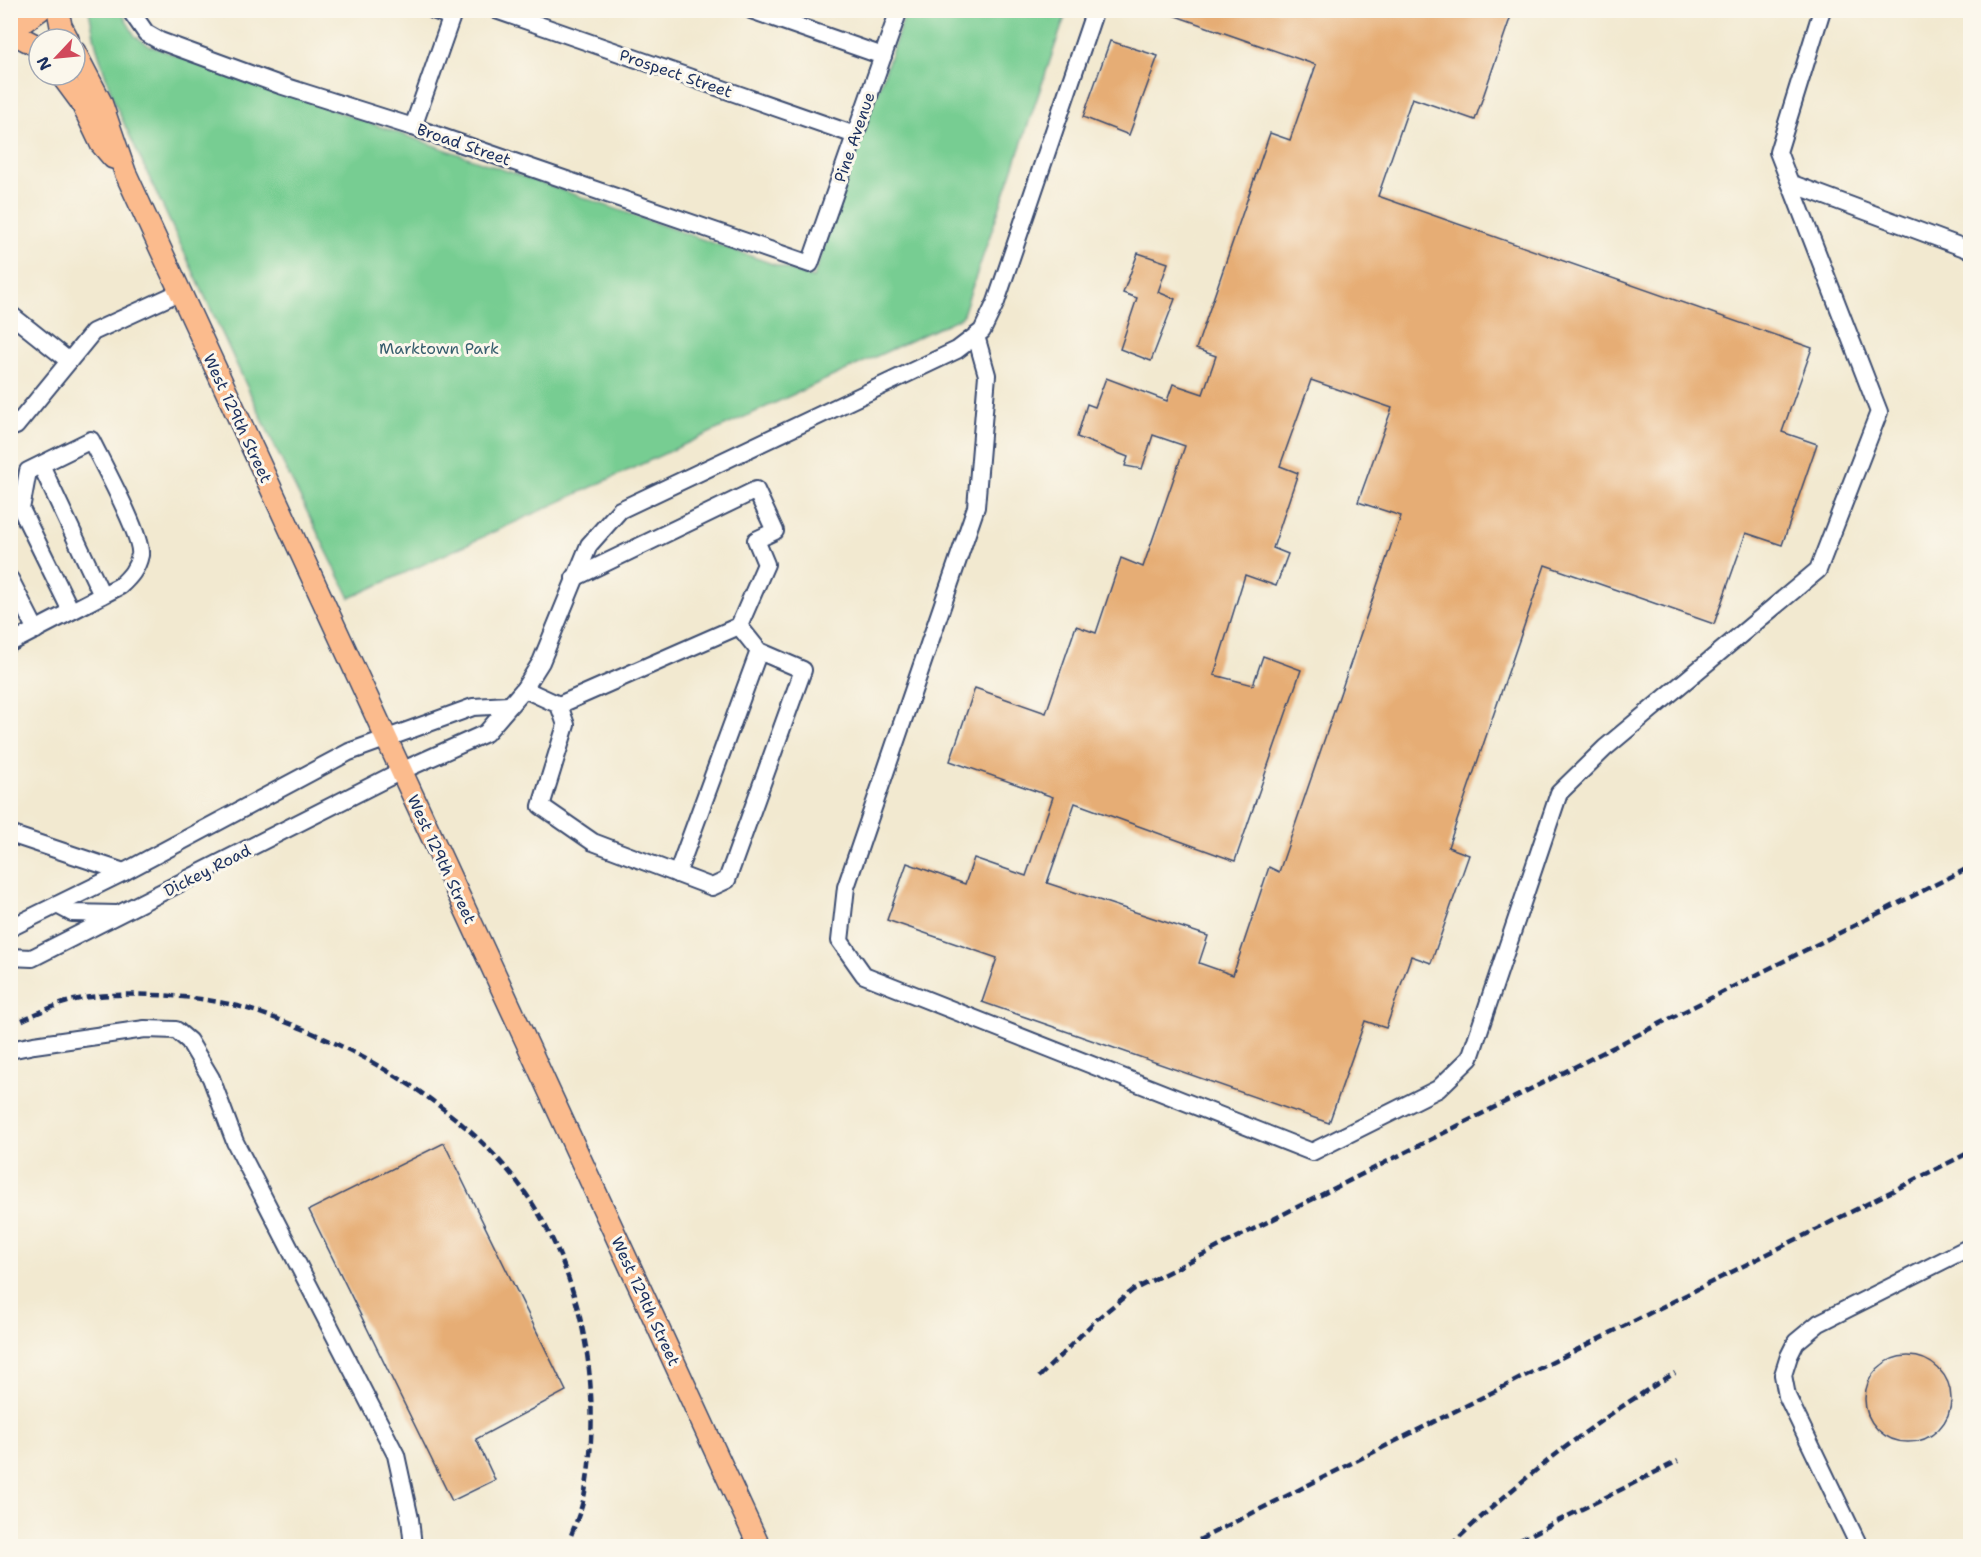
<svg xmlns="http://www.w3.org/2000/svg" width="1981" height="1557" font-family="'Shantell Sans',sans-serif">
	<rect width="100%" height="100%" fill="#fbf7ec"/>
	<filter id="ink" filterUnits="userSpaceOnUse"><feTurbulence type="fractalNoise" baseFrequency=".0167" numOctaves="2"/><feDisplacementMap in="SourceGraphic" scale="12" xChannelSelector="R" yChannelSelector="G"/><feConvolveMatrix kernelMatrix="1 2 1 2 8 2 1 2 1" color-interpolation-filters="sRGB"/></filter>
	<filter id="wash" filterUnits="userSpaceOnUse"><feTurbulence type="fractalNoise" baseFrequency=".008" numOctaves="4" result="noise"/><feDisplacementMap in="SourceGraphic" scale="24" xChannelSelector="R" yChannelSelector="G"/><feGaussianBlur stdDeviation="1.35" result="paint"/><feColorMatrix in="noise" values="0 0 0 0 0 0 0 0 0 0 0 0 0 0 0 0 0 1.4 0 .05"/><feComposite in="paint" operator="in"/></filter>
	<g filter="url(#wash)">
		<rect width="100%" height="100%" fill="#f2e9d0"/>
		<polygon fill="#77cd92" stroke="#497e78" stroke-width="1.5" points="89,11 121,11 135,36 150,46 813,278 906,11 1067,11 962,317 350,598 278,453 114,102 96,45"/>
		<g id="blocks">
			<g fill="#e6ad74" fill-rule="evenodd">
				<path d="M1167 10H1513L1475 120 1412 98 1378 196 1812 348 1782 432 1817 444 1782 545 1746 533 1714 624 1545 565 1448 847 1469 855 1431 963 1411 956 1386 1028 1365 1021 1329 1123 982 1002 997 958 887 920 907 863 965 884 974 858 1026 876 1053 797 950 761 975 688 1046 713 1076 626 1096 633 1121 558 1143 567 1185 446 1153 435 1142 469 1125 466 1128 457 1077 437 1087 404 1095 407 1106 378 1167 401 1173 384 1203 394 1216 356 1196 349 1270 133 1290 140 1316 65 1167 13ZM1311 380 1392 408 1358 502 1401 516 1279 872 1269 867 1233 975 1199 963 1208 936 1047 883 1075 803 1235 861 1301 670 1263 656 1253 685 1214 675 1245 575 1276 586 1288 554 1273 548 1298 473 1280 466Z"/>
				<polygon points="1110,41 1158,56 1129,135 1083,117"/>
				<polygon points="1138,253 1168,263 1158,292 1175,299 1151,361 1120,349 1137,298 1123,293"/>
				<polygon points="444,1143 566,1391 476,1439 495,1480 452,1501 309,1210"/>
				<circle cx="1908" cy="1399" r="43"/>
			</g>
		</g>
	</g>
	<g filter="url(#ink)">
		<use href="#blocks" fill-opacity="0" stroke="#3b4b6f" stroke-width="1.5"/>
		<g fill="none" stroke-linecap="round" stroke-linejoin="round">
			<defs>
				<g id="minor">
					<polyline points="130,10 146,33 160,41 280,85 413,127 810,264 899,10"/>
					<polyline points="433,10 451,17"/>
					<polyline points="496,10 855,135"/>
					<polyline points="751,10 883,56"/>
					<polyline points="413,127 454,10"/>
					<polyline points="1790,183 1970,250"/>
					<polyline points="10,314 69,361"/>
					<polyline points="976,336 987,375 976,507 846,887 840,941 864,975 1312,1152 1438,1089 1470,1058 1559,793 1605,748 1818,570 1879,412 1778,152 1822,10"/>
					<polyline points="10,428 16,426 93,332 180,292"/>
					<polyline points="41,465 102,595"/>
					<polyline points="574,578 756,490 775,531 756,540 766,564 739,626"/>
					<polyline points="10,579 36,630"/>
					<path d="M10 643 120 586C130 577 137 569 140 555 143 537 101 461 91 440L28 471 21 509 71 611"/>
					<polyline points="524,689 559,705 739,626 759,651 803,670 727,880 712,887 593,842 541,806 566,725 559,705"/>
					<polyline points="10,834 124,872"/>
					<polyline points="677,874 759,651"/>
					<polyline points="57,905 72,913 117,914"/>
					<polyline points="10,928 124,872 349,752 473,707 509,705"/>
					<polyline points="10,957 32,958 401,771 486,733 524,689 541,662 589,545 620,510 957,350 982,331 996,302 1095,10"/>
					<polyline points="10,1050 34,1045 145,1029 176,1030 189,1041 211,1078 235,1142 396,1455 410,1519 413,1546"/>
					<polyline points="1859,1546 1787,1396 1783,1375 1789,1356 1796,1342 1819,1323 1970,1247"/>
				</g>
				<g id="major">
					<polyline points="58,10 61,26 68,39"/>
					<polyline points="10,25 22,23 40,10"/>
					<polyline points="10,32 39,47"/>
					<polyline points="75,52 101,102 125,172 759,1546"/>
					<polyline points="61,75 81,102 101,144 113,158"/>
				</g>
			</defs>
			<use href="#minor" stroke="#3b4b6f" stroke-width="20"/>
			<use href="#major" stroke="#3b4b6f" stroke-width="24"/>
			<use href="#minor" stroke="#fff" stroke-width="16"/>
			<use href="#major" stroke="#fbbb8d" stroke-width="21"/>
			<g stroke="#1b2f5e" stroke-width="4.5" stroke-dasharray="9 4.5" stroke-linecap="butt">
				<path d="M10 1026C32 1015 67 999 91 997 135 991 206 996 248 1009 359 1044 487 1117 544 1223 588 1304 601 1402 585 1492 582 1510 573 1529 567 1546"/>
				<polyline points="1039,1377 1097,1319 1133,1290 1970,867"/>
				<polyline points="1187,1546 1970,1152"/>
				<path d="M1450 1546C1518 1481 1594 1421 1675 1373"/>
				<polyline points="1508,1546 1678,1461"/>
			</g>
		</g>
	</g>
	<g text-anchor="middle" stroke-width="6" stroke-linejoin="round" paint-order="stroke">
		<g font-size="16" fill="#1b2f5e" stroke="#fbf7ec">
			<text transform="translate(676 73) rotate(19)" y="6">Prospect Street</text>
			<text transform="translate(854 137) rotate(-71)" y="6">Pine Avenue</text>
			<text transform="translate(464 144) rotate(19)" y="6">Broad Street</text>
			<text transform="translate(238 418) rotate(65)" y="6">West 129th Street</text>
			<text transform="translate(442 859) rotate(65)" y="6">West 129th Street</text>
			<text transform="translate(207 870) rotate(-27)" y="6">Dickey Road</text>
			<text transform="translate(646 1301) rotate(65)" y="6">West 129th Street</text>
		</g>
		<g font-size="16" fill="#375e6e" stroke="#fbf7ec">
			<text x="439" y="354">Marktown Park</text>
		</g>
	</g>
	<rect width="1981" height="1557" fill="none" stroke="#fbf7ec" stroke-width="36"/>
	<g transform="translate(57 57) rotate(244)"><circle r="28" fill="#fbf7ec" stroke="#a1a7b3" stroke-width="1.5"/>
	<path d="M0-4.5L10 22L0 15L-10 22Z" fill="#d1495b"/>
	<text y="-9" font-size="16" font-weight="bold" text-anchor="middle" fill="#1b2f5e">N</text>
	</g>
</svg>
